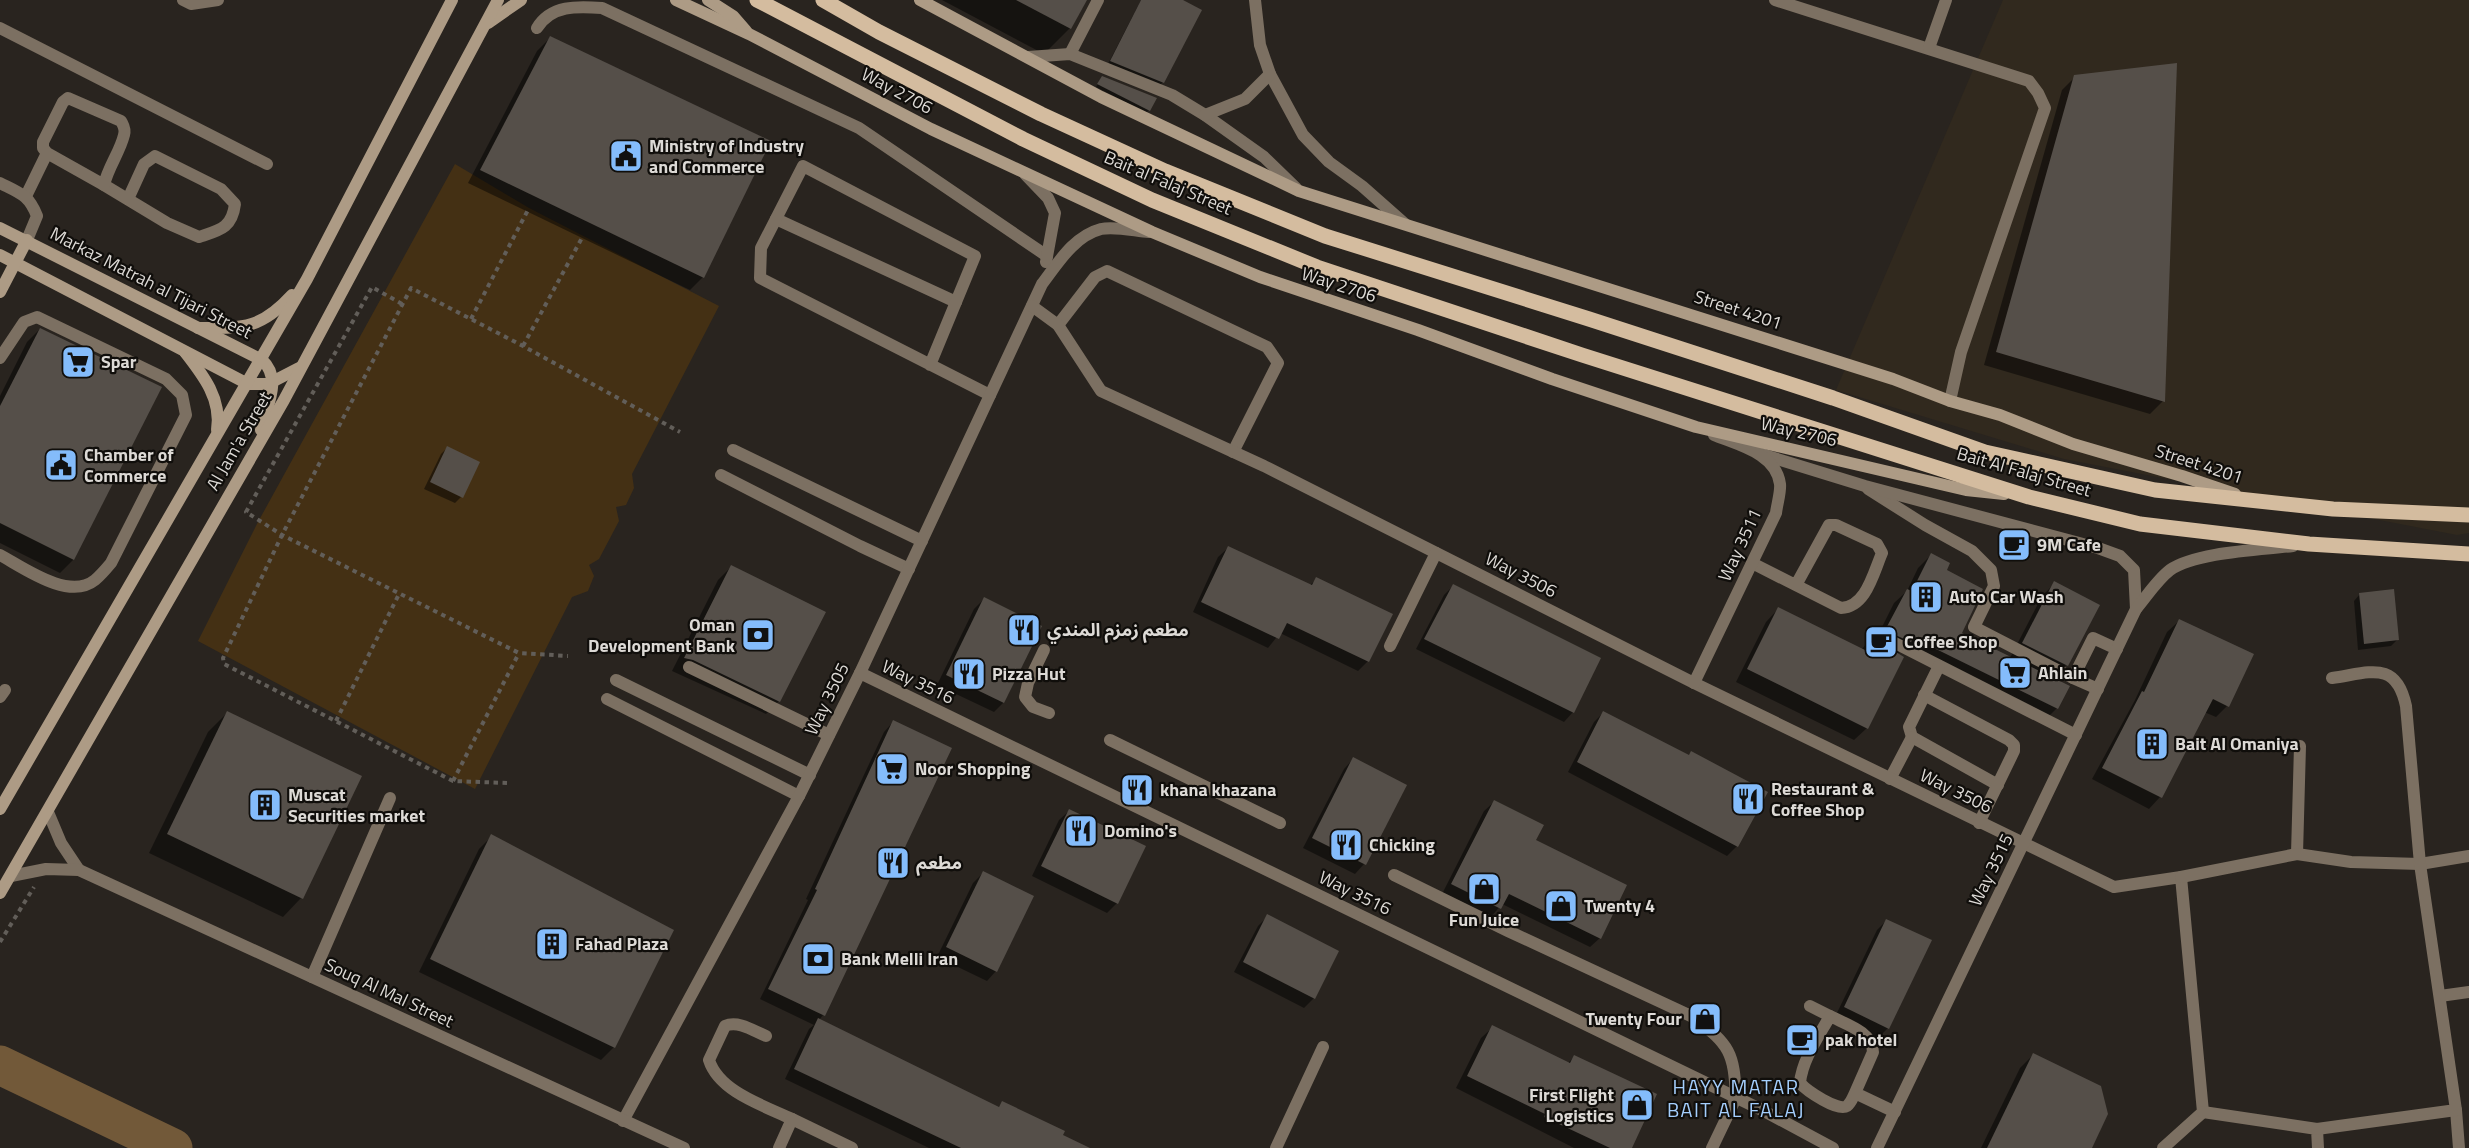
<svg xmlns="http://www.w3.org/2000/svg" width="2469" height="1148" font-family="'Titillium Web','Noto Sans Arabic',sans-serif">
	<rect width="100%" height="100%" fill="#29241f"/>
	<polygon fill="#31291e" points="2003,0 2469,0 2469,533 2457,535 2064,459 1836,390"/>
	<polygon fill="#443014" points="455,164 529,208 719,306 632,474 634,488 626,505 616,507 619,521 599,559 589,565 594,576 588,591 572,597 475,789 198,641 258,522"/>
	<g fill="#0007">
		<polygon points="942,0 1085,0 1070,28 1044,54"/>
		<polygon points="1141,0 1179,0 1163,82 1160,85 1108,64"/>
		<polygon points="550,38 703,277 690,290 468,183 537,51"/>
		<polygon points="2075,77 2163,401 2150,414 1984,365 2062,90"/>
		<polygon points="1100,80 1149,110 1146,113 1096,87"/>
		<polygon points="40,329 160,388 73,560 60,573 0,543 0,396 27,342"/>
		<polygon points="447,448 461,497 455,503 424,489 441,454"/>
		<polygon points="1228,548 1310,585 1317,579 1368,661 1358,671 1280,633 1268,648 1193,612 1218,557"/>
		<polygon points="1931,555 1945,570 1960,633 2010,658 2042,596 2055,583 2066,665 2053,679 2057,708 2044,721 1900,651 1897,655 1867,728 1854,740 1736,682 1766,622 1778,609 1861,650 1877,632 1879,633 1894,603 1907,591 1918,568"/>
		<polygon points="731,567 779,701 766,714 672,671 718,580"/>
		<polygon points="1453,586 1573,712 1564,722 1416,649 1444,595"/>
		<polygon points="2360,594 2397,640 2391,646 2358,650 2354,601"/>
		<polygon points="984,599 1003,703 994,712 937,685 974,609"/>
		<polygon points="2179,621 2227,706 2216,717 2204,712 2160,797 2149,809 2092,779 2135,700 2167,632"/>
		<polygon points="227,713 301,898 283,917 149,853 208,732"/>
		<polygon points="1603,713 1688,756 1737,846 1727,856 1568,772 1594,722"/>
		<polygon points="893,722 950,749 823,1015 819,1020 998,1108 1002,1103 1086,1148 929,1148 785,1079 809,1029 814,1025 760,999 808,900 806,899 884,732"/>
		<polygon points="1353,759 1405,785 1364,864 1355,874 1303,848 1344,769"/>
		<polygon points="1494,802 1534,841 1600,938 1590,947 1502,904 1490,918 1442,894 1484,811"/>
		<polygon points="1069,811 1117,903 1107,913 1032,876 1059,820"/>
		<polygon points="492,836 614,1047 601,1060 419,972 479,849"/>
		<polygon points="983,873 996,971 987,981 937,957 973,883"/>
		<polygon points="1268,916 1314,998 1304,1008 1234,972 1258,926"/>
		<polygon points="1886,921 1888,1028 1878,1038 1835,1017 1877,930"/>
		<polygon points="1493,1027 1567,1064 1574,1057 1630,1148 1574,1148 1456,1088 1481,1038"/>
		<polygon points="2033,1055 2090,1148 1981,1148 2020,1068"/>
	</g>
	<g fill="none" stroke-linecap="round" stroke-linejoin="round">
		<polyline stroke="#725939" stroke-width="39" points="0,1065 173,1148"/>
	</g>
	<g fill="#554f49">
		<polygon points="1016,0 1087,0 1071,29"/>
		<polygon points="1141,0 1183,0 1202,10 1164,83 1110,61"/>
		<polygon points="550,36 771,141 704,278 480,170"/>
		<polygon points="2177,63 2165,402 1996,352 2074,75"/>
		<polygon points="1102,76 1157,98 1150,111 1097,84"/>
		<polygon points="40,328 162,387 74,560 0,523 0,406"/>
		<polygon points="447,446 480,462 463,498 430,482"/>
		<polygon points="1228,546 1312,585 1316,577 1393,614 1369,662 1287,623 1279,639 1201,602"/>
		<polygon points="1931,553 1950,563 1947,570 1983,589 1962,633 2070,686 2058,709 1936,649 1913,639 1911,642 1893,634 1886,638 1886,646 1904,657 1868,729 1747,669 1778,607 1865,650 1877,630 1883,634 1907,589 1912,591"/>
		<polygon points="731,565 826,612 780,702 693,660 684,658"/>
		<polygon points="2054,581 2100,605 2068,666 2022,643"/>
		<polygon points="1453,584 1601,658 1574,713 1424,639"/>
		<polygon points="2394,589 2399,640 2364,644 2359,593"/>
		<polygon points="984,597 1042,626 1004,703 946,675"/>
		<polygon points="2179,619 2254,654 2229,707 2213,699 2162,798 2102,768 2142,691 2144,692"/>
		<polygon points="227,711 362,776 303,899 167,834"/>
		<polygon points="1603,711 1689,755 1691,751 1768,792 1738,847 1577,762"/>
		<polygon points="893,720 952,748 825,1016 768,989 817,890 815,889"/>
		<polygon points="1353,757 1407,785 1366,865 1312,838"/>
		<polygon points="1494,800 1544,825 1536,840 1627,885 1601,939 1509,894 1501,909 1451,884"/>
		<polygon points="1069,809 1146,846 1118,904 1041,866"/>
		<polygon points="491,834 674,930 615,1048 430,959"/>
		<polygon points="983,871 1034,896 997,972 946,947"/>
		<polygon points="1267,914 1339,951 1315,999 1243,962"/>
		<polygon points="1886,919 1932,940 1889,1029 1844,1007"/>
		<polygon points="818,1018 999,1107 1002,1101 1065,1131 1063,1135 1090,1148 961,1148 794,1069"/>
		<polygon points="1492,1025 1570,1063 1574,1055 1657,1094 1632,1148 1610,1148 1544,1117 1545,1114 1467,1076"/>
		<polygon points="2033,1053 2101,1086 2108,1114 2092,1148 1987,1148"/>
	</g>
	<g fill="none" stroke-linecap="round" stroke-linejoin="round">
		<g stroke="#625e59" stroke-width="4" stroke-dasharray="4.5 4.5" stroke-linecap="butt">
			<polyline points="402,304 372,287 246,512 282,535 519,653 568,656"/>
			<polyline points="471,319 529,208"/>
			<polyline points="523,346 583,236"/>
			<polyline points="336,721 399,594"/>
			<polyline points="453,781 519,653"/>
			<polyline points="507,783 453,781 224,664 223,658 282,535 411,288 523,346 680,432"/>
			<polyline points="0,942 34,887"/>
		</g>
		<g stroke="#7c7062" stroke-width="12">
			<polyline points="183,0 191,4 218,0"/>
			<polyline points="0,28 267,164"/>
			<path d="M537 28C551 5 577 6 602 8L859 128 1047 256"/>
			<polyline points="1070,54 1098,0"/>
			<polyline points="1028,57 1070,54 1172,95 1205,115 1264,157 1296,188"/>
			<polyline points="1025,174 1048,198 1055,213 1046,262"/>
			<path d="M104 185 167 223 199 237C220 230 232 228 235 204L221 189 155 156 144 164 128 199"/>
			<path d="M26 196 47 153 43 148V142L63 102 68 98 121 121C123 125 126 129 124 135 120 152 108 167 104 185L47 153"/>
			<polyline points="776,219 956,302"/>
			<polyline points="1058,325 1095,277 1107,271 1267,347 1278,363 1233,452"/>
			<path d="M0 358 24 322 37 317 166 379 182 395 186 415 111 563C106 569 101 575 95 580 69 601 24 568 0 555"/>
			<polyline points="930,365 975,256 803,166 761,248 760,278 990,395"/>
			<polyline points="733,450 922,541"/>
			<polyline points="721,475 860,546 909,569"/>
			<polyline points="1868,489 1925,525 1972,551 1991,570 1994,586 1974,627 2073,678 2093,638 2117,649"/>
			<path d="M1752 563 1841 608C1866 607 1873 574 1882 553L1877 544 1836 525H1829L1796 585"/>
			<polyline points="1893,642 2076,735"/>
			<polyline points="1044,650 1028,683 1025,697 1033,707 1049,713"/>
			<polyline points="1939,666 1909,727 1912,737 1998,785"/>
			<polyline points="689,667 829,735"/>
			<polyline points="2073,678 2098,689"/>
			<polyline points="616,680 810,775"/>
			<polyline points="1924,695 2009,740 2014,745 2014,751 1979,823"/>
			<polyline points="0,697 5,690"/>
			<polyline points="607,699 799,796"/>
			<polyline points="1110,740 1280,823"/>
			<polyline points="1890,779 1912,737"/>
			<polyline points="2297,854 2300,746"/>
			<path d="M1394 875 1508 931 1693 1017C1730 1045 1734 1052 1736 1098"/>
			<polyline points="312,977 390,798"/>
			<polyline points="1810,1006 1830,1016"/>
			<path d="M766 1036C754 1031 738 1020 725 1026L709 1060C719 1092 765 1106 792 1119"/>
			<path d="M1855 1093 1873 1052C1873 1032 1845 1024 1830 1016 1819 1036 1802 1060 1800 1083 1807 1091 1838 1112 1847 1106 1851 1103 1853 1097 1855 1093L1895 1112"/>
			<path d="M623 1121 799 796 860 673 1042 284C1058 263 1074 236 1101 229 1115 226 1135 231 1149 232"/>
			<polyline points="779,1148 792,1119 852,1148"/>
			<polyline points="1276,1148 1323,1047"/>
		</g>
		<g stroke="#7c7062" stroke-width="12">
			<polyline points="1775,0 2029,81 2038,93 2045,108 1961,352 1950,401"/>
			<polyline points="1929,48 1946,0"/>
			<polyline points="1270,74 1303,135 1329,162 1362,186 1405,224"/>
			<polyline points="1205,115 1245,99 1270,74 1260,45 1255,0"/>
			<path d="M0 183C20 193 29 195 37 216L27 240"/>
			<polyline points="1032,306 1058,325 1101,391 1264,466 1694,683 2114,887 2181,877 2203,1112 2163,1148"/>
			<polyline points="1758,453 1865,486 2098,548 2120,556 2134,570 2136,609"/>
			<polyline points="1390,646 1436,553"/>
			<polyline points="860,673 1762,1110 1833,1148"/>
			<path d="M1694 683 1776 513C1777 504 1781 492 1780 484 1776 453 1738 445 1714 435"/>
			<polyline points="48,812 61,843 79,870"/>
			<polyline points="11,876 46,869 79,870 684,1148"/>
			<polyline points="2181,877 2297,854 2351,862 2420,864 2469,856"/>
			<polyline points="2440,996 2469,992"/>
			<polyline points="2456,1110 2459,1148"/>
			<polyline points="2203,1112 2317,1129 2318,1148"/>
			<path d="M2317 1129 2456 1110 2420 864 2406 706C2396 659 2369 673 2332 678"/>
			<polyline points="1712,1148 1736,1098"/>
			<path d="M1877 1148 2136 609C2147 596 2157 580 2170 570 2196 552 2260 550 2293 546"/>
		</g>
		<g stroke="#ad9b85" stroke-width="12">
			<polyline points="676,0 749,34 931,129 1152,232 1260,277 1418,330 1552,379 1696,427 1966,490 2004,494"/>
			<polyline points="708,0 733,16 746,31"/>
			<polyline points="920,0 1101,97 1299,191 1893,379 1950,401 2000,415 2073,444 2182,476 2235,494"/>
			<polyline points="488,23 521,0"/>
			<path d="M0 228 262 360C283 379 266 407 261 430"/>
			<polyline points="0,255 248,384 268,384 299,368"/>
			<polyline points="0,292 27,240"/>
			<path d="M198 328C242 328 260 330 292 295"/>
			<path d="M185 352C203 375 222 399 217 430"/>
			<polyline points="0,809 307,279 452,0"/>
			<polyline points="0,893 284,400 498,0"/>
		</g>
		<g stroke="#d4bc9f" stroke-width="15">
			<polyline points="757,0 1023,139 1152,200 1317,267 1582,355 2029,497 2140,524 2309,544 2469,554"/>
			<polyline points="823,0 879,32 1041,114 1165,171 1325,236 1589,319 1833,398 1985,452 2155,490 2333,509 2469,515"/>
		</g>
	</g>
	<defs>
		<symbol id="civic-square" viewBox="-11 -11 22 22"><rect x="-9" y="-9" width="18" height="18" rx="4" fill="#84bcfb" stroke="#100e0b"/><path d="M-.6-6.5H3V-4.5H.6V-3L4-1V1h2V6H-6V1h2V-1L-.6-3ZM-1.2 2.5V6h2.4V2.5Z" fill="#111"/></symbol>
		<symbol id="supermarket-square" viewBox="-11 -11 22 22"><rect x="-9" y="-9" width="18" height="18" rx="4" fill="#84bcfb" stroke="#100e0b"/><path d="M-6-5.5h2.5l.6 2H6L4.5 2H-2.5L-4.4-4H-6ZM-1.5 3.2a1.3 1.3 0 1 0 .1 0ZM3 3.2a1.3 1.3 0 1 0 .1 0Z" fill="#111"/></symbol>
		<symbol id="cafe-square" viewBox="-11 -11 22 22"><rect x="-9" y="-9" width="18" height="18" rx="4" fill="#84bcfb" stroke="#100e0b"/><path d="M-5.5-4.5H6V0H3Q3 3.5 0 3.5H-2.5Q-5.5 3.5-5.5 0ZM3-3.2v2h1.7v-2ZM-6 4.5H4V6H-6Z" fill="#111"/></symbol>
		<symbol id="building-square" viewBox="-11 -11 22 22"><rect x="-9" y="-9" width="18" height="18" rx="4" fill="#84bcfb" stroke="#100e0b"/><path d="M-4-6H4V6H1V3H-1V6H-4ZM-2.5-4.3h1.7v1.8h-1.7ZM.8-4.3h1.7v1.8H.8ZM-2.5-1h1.7V.8h-1.7ZM.8-1h1.7V.8H.8Z" fill="#111"/></symbol>
		<symbol id="restaurant-square" viewBox="-11 -11 22 22"><rect x="-9" y="-9" width="18" height="18" rx="4" fill="#84bcfb" stroke="#100e0b"/><path d="M-5-6h1v4h1v-4h1v4h1v-4h1v5L-1.5 .5V6h-2V.5L-5-1ZM5-6V6H3V1.5H1.5Q1.5-4 5-6Z" fill="#111"/></symbol>
		<symbol id="bank-square" viewBox="-11 -11 22 22"><rect x="-9" y="-9" width="18" height="18" rx="4" fill="#84bcfb" stroke="#100e0b"/><path d="M-6-4H6V4H-6ZM0-2.3a2.3 2.3 0 1 0 0 4.6a2.3 2.3 0 1 0 0-4.6Z" fill="#111"/></symbol>
		<symbol id="shop-square" viewBox="-11 -11 22 22"><rect x="-9" y="-9" width="18" height="18" rx="4" fill="#84bcfb" stroke="#100e0b"/><path d="M-5-2.5h2.3a2.7 3.5 0 0 1 5.4 0H5L5.5 6h-11ZM-1.5-2.5h3a1.5 2.3 0 0 0-3 0Z" fill="#111"/></symbol>
	</defs>
	<g fill-rule="evenodd">
		<use href="#civic-square" x="607" y="137" width="38" height="38"/>
		<use href="#supermarket-square" x="59" y="343" width="38" height="38"/>
		<use href="#civic-square" x="42" y="446" width="38" height="38"/>
		<use href="#cafe-square" x="1995" y="526" width="38" height="38"/>
		<use href="#building-square" x="1907" y="578" width="38" height="38"/>
		<use href="#restaurant-square" x="1005" y="611" width="38" height="38"/>
		<use href="#bank-square" x="739" y="616" width="38" height="38"/>
		<use href="#cafe-square" x="1862" y="623" width="38" height="38"/>
		<use href="#supermarket-square" x="1996" y="654" width="38" height="38"/>
		<use href="#restaurant-square" x="950" y="655" width="38" height="38"/>
		<use href="#building-square" x="2133" y="725" width="38" height="38"/>
		<use href="#supermarket-square" x="873" y="750" width="38" height="38"/>
		<use href="#restaurant-square" x="1118" y="771" width="38" height="38"/>
		<use href="#restaurant-square" x="1729" y="780" width="38" height="38"/>
		<use href="#building-square" x="246" y="786" width="38" height="38"/>
		<use href="#restaurant-square" x="1062" y="812" width="38" height="38"/>
		<use href="#restaurant-square" x="1327" y="826" width="38" height="38"/>
		<use href="#restaurant-square" x="874" y="844" width="38" height="38"/>
		<use href="#shop-square" x="1465" y="870" width="38" height="38"/>
		<use href="#shop-square" x="1542" y="887" width="38" height="38"/>
		<use href="#building-square" x="533" y="925" width="38" height="38"/>
		<use href="#bank-square" x="799" y="940" width="38" height="38"/>
		<use href="#shop-square" x="1686" y="1000" width="38" height="38"/>
		<use href="#cafe-square" x="1783" y="1021" width="38" height="38"/>
		<use href="#shop-square" x="1618" y="1086" width="38" height="38"/>
	</g>
	<g text-anchor="middle" stroke-width="4.5" stroke-linejoin="round" paint-order="stroke">
		<g font-size="18" fill="#dddad6" stroke="#100e0b">
			<text transform="translate(897 91) rotate(28)" y="6">Way 2706</text>
			<text transform="translate(1168 183) rotate(23)" y="6">Bait al Falaj Street</text>
			<text transform="translate(151 283) rotate(27)" y="6">Markaz Matrah al Tijari Street</text>
			<text transform="translate(1339 285) rotate(18)" y="6">Way 2706</text>
			<text transform="translate(1738 310) rotate(18)" y="6">Street 4201</text>
			<text transform="translate(1799 432) rotate(13)" y="6">Way 2706</text>
			<text transform="translate(239 441) rotate(-60)" y="6">Al Jam'a Street</text>
			<text transform="translate(2199 464) rotate(18)" y="6">Street 4201</text>
			<text transform="translate(2024 472) rotate(16)" y="6">Bait Al Falaj Street</text>
			<text transform="translate(1740 545) rotate(-65)" y="6">Way 3511</text>
			<text transform="translate(1521 575) rotate(27)" y="6">Way 3506</text>
			<text transform="translate(918 682) rotate(26)" y="6">Way 3516</text>
			<text transform="translate(827 699) rotate(-64)" y="6">Way 3505</text>
			<text transform="translate(1956 791) rotate(26)" y="6">Way 3506</text>
			<text transform="translate(1991 870) rotate(-64)" y="6">Way 3515</text>
			<text transform="translate(1355 893) rotate(26)" y="6">Way 3516</text>
			<text transform="translate(389 993) rotate(25)" y="6">Souq Al Mal Street</text>
		</g>
		<g font-size="18" font-weight="bold" fill="#dddad6" stroke="#100e0b" text-anchor="start">
			<text x="649" y="152">Ministry of Industry<tspan x="649" dy="21">and Commerce</tspan></text>
			<text x="101" y="368">Spar</text>
			<text x="84" y="461">Chamber of<tspan x="84" dy="21">Commerce</tspan></text>
			<text x="2037" y="551">9M Cafe</text>
			<text x="1949" y="603">Auto Car Wash</text>
			<text x="735" y="631" text-anchor="end">Oman<tspan x="735" dy="21">Development Bank</tspan></text>
			<text x="1047" y="636">مطعم زمزم المندي</text>
			<text x="1904" y="648">Coffee Shop</text>
			<text x="2038" y="679">Ahlain</text>
			<text x="992" y="680">Pizza Hut</text>
			<text x="2175" y="750">Bait Al Omaniya</text>
			<text x="915" y="775">Noor Shopping</text>
			<text x="1771" y="795">Restaurant &amp;<tspan x="1771" dy="21">Coffee Shop</tspan></text>
			<text x="1160" y="796">khana khazana</text>
			<text x="288" y="801">Muscat<tspan x="288" dy="21">Securities market</tspan></text>
			<text x="1104" y="837">Domino's</text>
			<text x="1369" y="851">Chicking</text>
			<text x="916" y="869">مطعم</text>
			<text x="1584" y="912">Twenty 4</text>
			<text x="1484" y="926" text-anchor="middle">Fun Juice</text>
			<text x="575" y="950">Fahad Plaza</text>
			<text x="841" y="965">Bank Melli Iran</text>
			<text x="1682" y="1025" text-anchor="end">Twenty Four</text>
			<text x="1825" y="1046">pak hotel</text>
			<text x="1614" y="1101" text-anchor="end">First Flight<tspan x="1614" dy="21">Logistics</tspan></text>
		</g>
		<g font-size="20" letter-spacing="1.5" fill="#a4cefd" stroke="#100e0b">
			<text x="1736" y="1094">HAYY MATAR<tspan x="1736" dy="23">BAIT AL FALAJ</tspan></text>
		</g>
	</g>
</svg>
